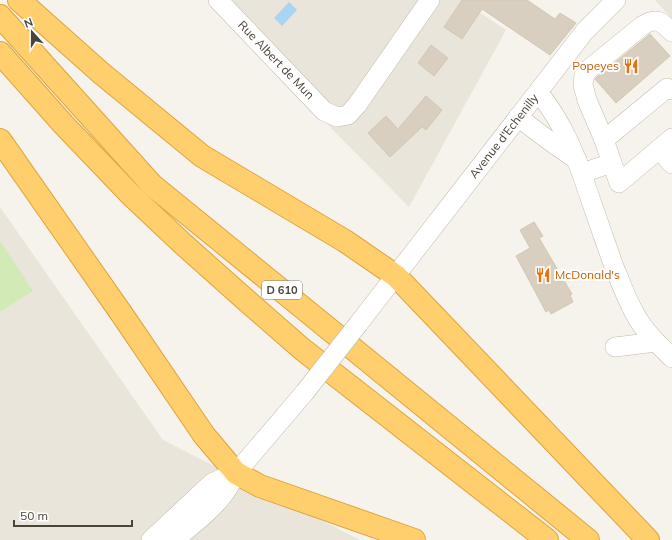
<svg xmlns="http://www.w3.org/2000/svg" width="672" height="540" font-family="Mulish,sans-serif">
	<rect width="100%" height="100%" fill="#f6f3ec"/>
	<g fill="#eae5da">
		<polygon points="208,0 461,0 506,30 409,207 334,131"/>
		<polygon points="655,0 672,0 672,19"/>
		<polygon points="0,207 163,440 360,540 0,540"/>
	</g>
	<polygon fill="#d2eab5" points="0,241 33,291 0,312"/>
	<polygon fill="#a9d4f2" points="289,2 297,10 282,26 274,18"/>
	<g fill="#d8cfc1" stroke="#d3c7b4">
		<polygon points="462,0 527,0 555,19 560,13 576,23 550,55 482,9 462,39 444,27"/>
		<polygon points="650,34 670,56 616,103 595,79 597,77"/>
		<polygon points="431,45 448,58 434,76 418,63"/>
		<polygon points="426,96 442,110 426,130 422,127 390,157 368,133 386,116 398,129"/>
		<polygon points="534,222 543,236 539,238 572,294 570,295 573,302 551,314 549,310 546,312 516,256 530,248 520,230"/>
	</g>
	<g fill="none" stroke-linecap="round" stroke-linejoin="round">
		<defs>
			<g id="minor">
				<polyline points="218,0 324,111 337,117 348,115 357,105 430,0"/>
				<path d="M672 32C661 21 656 17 642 26L589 69 584 76 583 85 587 100 604 140 619 183 672 138"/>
				<path d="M538 92C563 122 577 158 589 195 597 218 605 241 613 264 620 281 626 298 635 314 644 331 659 345 672 358"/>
				<polyline points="518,117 547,139 577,160"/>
				<polyline points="604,140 667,88 672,90"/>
				<polyline points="659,149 672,164"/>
				<polyline points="582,173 612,163"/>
				<polyline points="359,323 585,31 616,0"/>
				<polyline points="615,347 656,342"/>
				<polyline points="151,540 212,483 223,478 236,473"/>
				<path d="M174 540C190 527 211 511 223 495 229 488 232 481 236 473L305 392"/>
			</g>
			<g id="highway">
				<polyline points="19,0 101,73 202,156 345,241 396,276 648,540"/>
				<polyline points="0,16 152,185 588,540"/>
				<polyline points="0,53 64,125 130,194 183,244 247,301 302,349 547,540"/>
				<polyline points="0,140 121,313 204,435 236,473 260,486 414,540"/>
			</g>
		</defs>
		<use href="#minor" stroke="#c2bbae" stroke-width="20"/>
		<use href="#highway" stroke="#e0a43c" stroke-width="24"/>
		<use href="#minor" stroke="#fff" stroke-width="19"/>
		<use href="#highway" stroke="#ffcf6e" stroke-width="22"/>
		<defs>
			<polyline id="minor-bridge" points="305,392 359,323"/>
		</defs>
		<use href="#minor-bridge" stroke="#c2bbae" stroke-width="20" stroke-linecap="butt"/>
		<use href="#minor-bridge" stroke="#fff" stroke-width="19"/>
	</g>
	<defs>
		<symbol id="restaurant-bare" viewBox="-9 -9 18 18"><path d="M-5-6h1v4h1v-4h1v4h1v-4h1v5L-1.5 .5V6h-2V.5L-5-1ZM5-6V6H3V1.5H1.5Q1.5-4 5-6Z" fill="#e8710a" stroke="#fff" stroke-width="2.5" paint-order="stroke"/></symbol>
	</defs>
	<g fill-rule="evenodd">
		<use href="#restaurant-bare" x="620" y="55" width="22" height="22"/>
		<use href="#restaurant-bare" x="532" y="264" width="22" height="22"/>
	</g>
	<g text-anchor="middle" stroke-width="4" stroke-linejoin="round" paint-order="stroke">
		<rect fill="#fff" stroke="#817c74" stroke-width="1" x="262" y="281" width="40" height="18" rx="3"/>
		<g font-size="11" font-weight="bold" fill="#4b4439">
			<text x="282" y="294">D 610</text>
		</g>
		<g font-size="12" fill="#4b4439" stroke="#fff">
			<text transform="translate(276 60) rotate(46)" y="4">Rue Albert de Mun</text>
			<text transform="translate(504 136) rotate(-52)" y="4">Avenue d'Echenilly</text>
		</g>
		<g font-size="12" fill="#c56008" stroke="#fff" text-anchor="end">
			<text x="619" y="70">Popeyes</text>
			<text x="555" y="279" text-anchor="start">McDonald's</text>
		</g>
	</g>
	<g transform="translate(32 32) rotate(339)" stroke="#ffffff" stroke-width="3" paint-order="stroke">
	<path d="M0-3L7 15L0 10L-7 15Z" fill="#4b4439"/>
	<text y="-6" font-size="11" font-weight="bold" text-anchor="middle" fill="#4b4439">N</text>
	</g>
	<path d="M14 520v6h118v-6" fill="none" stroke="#4b4439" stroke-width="2"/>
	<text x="20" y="520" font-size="12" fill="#4b4439" stroke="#ffffff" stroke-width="3" paint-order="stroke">50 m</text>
</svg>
